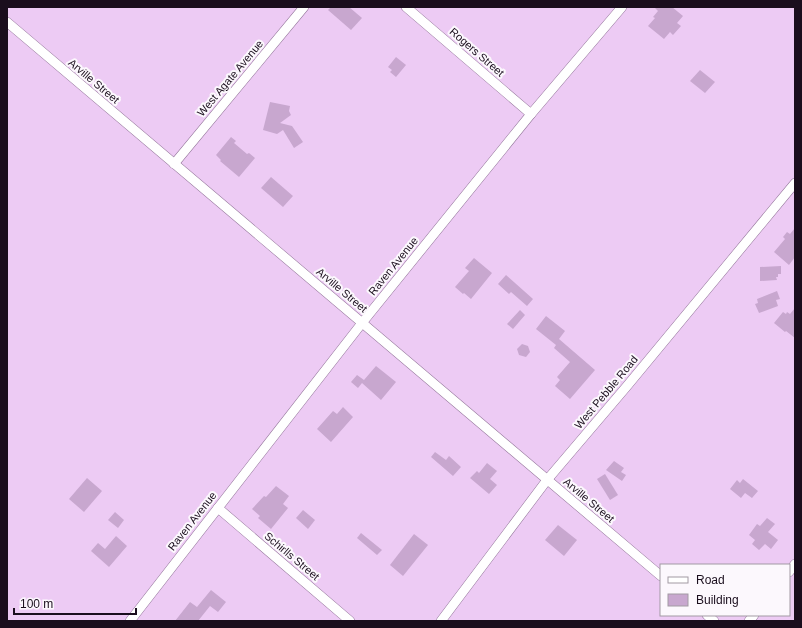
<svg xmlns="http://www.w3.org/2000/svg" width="802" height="628" font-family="Helvetica,sans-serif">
	<rect width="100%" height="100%" fill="#edcbf4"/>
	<g fill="#c8a7cf">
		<polygon points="331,7 349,7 362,18 351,30 328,10"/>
		<polygon points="654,7 672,7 683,16 677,23 681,26 673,35 670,32 664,39 648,26 655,18 653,17 658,11"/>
		<polygon points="396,57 406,65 396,77 390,72 392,70 388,67"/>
		<polygon points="700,70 715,82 705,93 690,81"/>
		<polygon points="270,102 290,106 289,111 291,115 280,123 292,126 303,142 294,148 283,130 277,134 263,130"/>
		<polygon points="231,137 236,141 234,143 247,154 249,153 255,158 239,177 220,161 221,160 216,155"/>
		<polygon points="271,177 293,196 283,207 261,188"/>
		<polygon points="795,228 795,257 789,265 774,252 785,239 783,237 787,232 790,234"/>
		<polygon points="474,258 492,273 471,299 464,293 463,294 455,287 469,271 465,268"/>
		<polygon points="781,266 781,274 778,274 778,277 776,277 777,280 760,281 760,267"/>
		<polygon points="506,275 533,299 527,306 511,292 509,294 498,284"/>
		<polygon points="777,291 780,299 776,300 778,306 759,313 755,304 758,303 757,299"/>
		<polygon points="795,308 795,338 786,331 785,332 774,323 783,312 786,314 787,312 790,314"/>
		<polygon points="520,310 525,315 513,329 507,324"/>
		<polygon points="546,316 565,331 559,339 595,370 570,399 555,386 560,380 557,377 570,362 554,348 556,345 536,329"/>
		<polygon points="522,344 528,346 530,352 526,357 519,355 517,349"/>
		<polygon points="376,366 396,382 381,400 362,383 358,388 351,382 357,375 364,380"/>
		<polygon points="343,407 353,417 331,442 317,429 333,411 337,414"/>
		<polygon points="435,452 446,460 449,456 461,467 453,476 431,457"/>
		<polygon points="614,461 624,468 621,472 626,475 622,481 606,470"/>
		<polygon points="487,463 497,471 490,479 497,485 489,494 470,478 477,471 479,473"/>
		<polygon points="605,474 618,495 610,500 597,479"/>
		<polygon points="87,478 102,491 84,512 69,499"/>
		<polygon points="743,479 758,491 752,498 745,493 741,498 730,489 737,480 740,483"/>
		<polygon points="276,486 289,496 283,504 288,508 271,529 258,518 260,516 252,509 264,496 266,497"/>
		<polygon points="303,510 315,520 308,529 296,518"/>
		<polygon points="115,512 124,520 118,528 108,520"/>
		<polygon points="767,518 775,524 768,532 778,540 771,549 765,544 759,550 752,544 755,540 749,535 757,524 760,526"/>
		<polygon points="558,525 577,540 564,556 545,540"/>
		<polygon points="361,533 382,550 377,555 357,538"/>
		<polygon points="414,534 428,545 403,576 390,565"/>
		<polygon points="116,536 127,546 109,567 91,551 98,543 105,549"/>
		<polygon points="211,590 226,602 218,612 210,606 198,621 175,621 190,602 197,607"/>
	</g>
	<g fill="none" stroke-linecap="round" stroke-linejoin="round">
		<defs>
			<g id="minor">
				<polyline points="406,7 531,114"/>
				<polyline points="7,22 661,576"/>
				<polyline points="174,164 304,7"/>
				<polyline points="218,508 350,621"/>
				<polyline points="789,572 795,564"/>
				<polyline points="707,615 714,621"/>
				<polyline points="130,621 362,323 531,114 622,7"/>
				<polyline points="441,621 547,480 627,386 795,183"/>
				<polyline points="749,621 754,615"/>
			</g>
		</defs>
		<use href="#minor" stroke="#93759a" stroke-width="10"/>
		<use href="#minor" stroke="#fff" stroke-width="9"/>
	</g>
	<g text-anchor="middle" stroke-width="4" stroke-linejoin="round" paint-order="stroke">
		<g font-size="11" fill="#1a0e1d" stroke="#fcf8fd">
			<text transform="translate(477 52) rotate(41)" y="4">Rogers Street</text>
			<text transform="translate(230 78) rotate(-50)" y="4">West Agate Avenue</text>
			<text transform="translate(94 81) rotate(40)" y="4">Arville Street</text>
			<text transform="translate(393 266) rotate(-51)" y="4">Raven Avenue</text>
			<text transform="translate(342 290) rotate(40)" y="4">Arville Street</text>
			<text transform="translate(606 392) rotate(-50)" y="4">West Pebble Road</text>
			<text transform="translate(589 500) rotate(40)" y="4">Arville Street</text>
			<text transform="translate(192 521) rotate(-52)" y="4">Raven Avenue</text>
			<text transform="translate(292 556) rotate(40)" y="4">Schirlls Street</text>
		</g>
	</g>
	<rect width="802" height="628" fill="none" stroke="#1a0e1d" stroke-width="16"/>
	<rect x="660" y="564" width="130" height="52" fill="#fcf8fd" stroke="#a29aa3"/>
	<rect x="668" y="577" width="20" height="6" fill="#ffffff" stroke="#a29aa3"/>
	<text x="696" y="584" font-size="12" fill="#1a0e1d">Road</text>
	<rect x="668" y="594" width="20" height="12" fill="#c8a7cf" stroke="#a29aa3"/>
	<text x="696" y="604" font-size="12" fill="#1a0e1d">Building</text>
	<path d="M14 608v6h122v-6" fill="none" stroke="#1a0e1d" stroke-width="2"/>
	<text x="20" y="608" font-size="12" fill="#1a0e1d" stroke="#fcf8fd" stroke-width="3" paint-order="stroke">100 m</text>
</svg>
